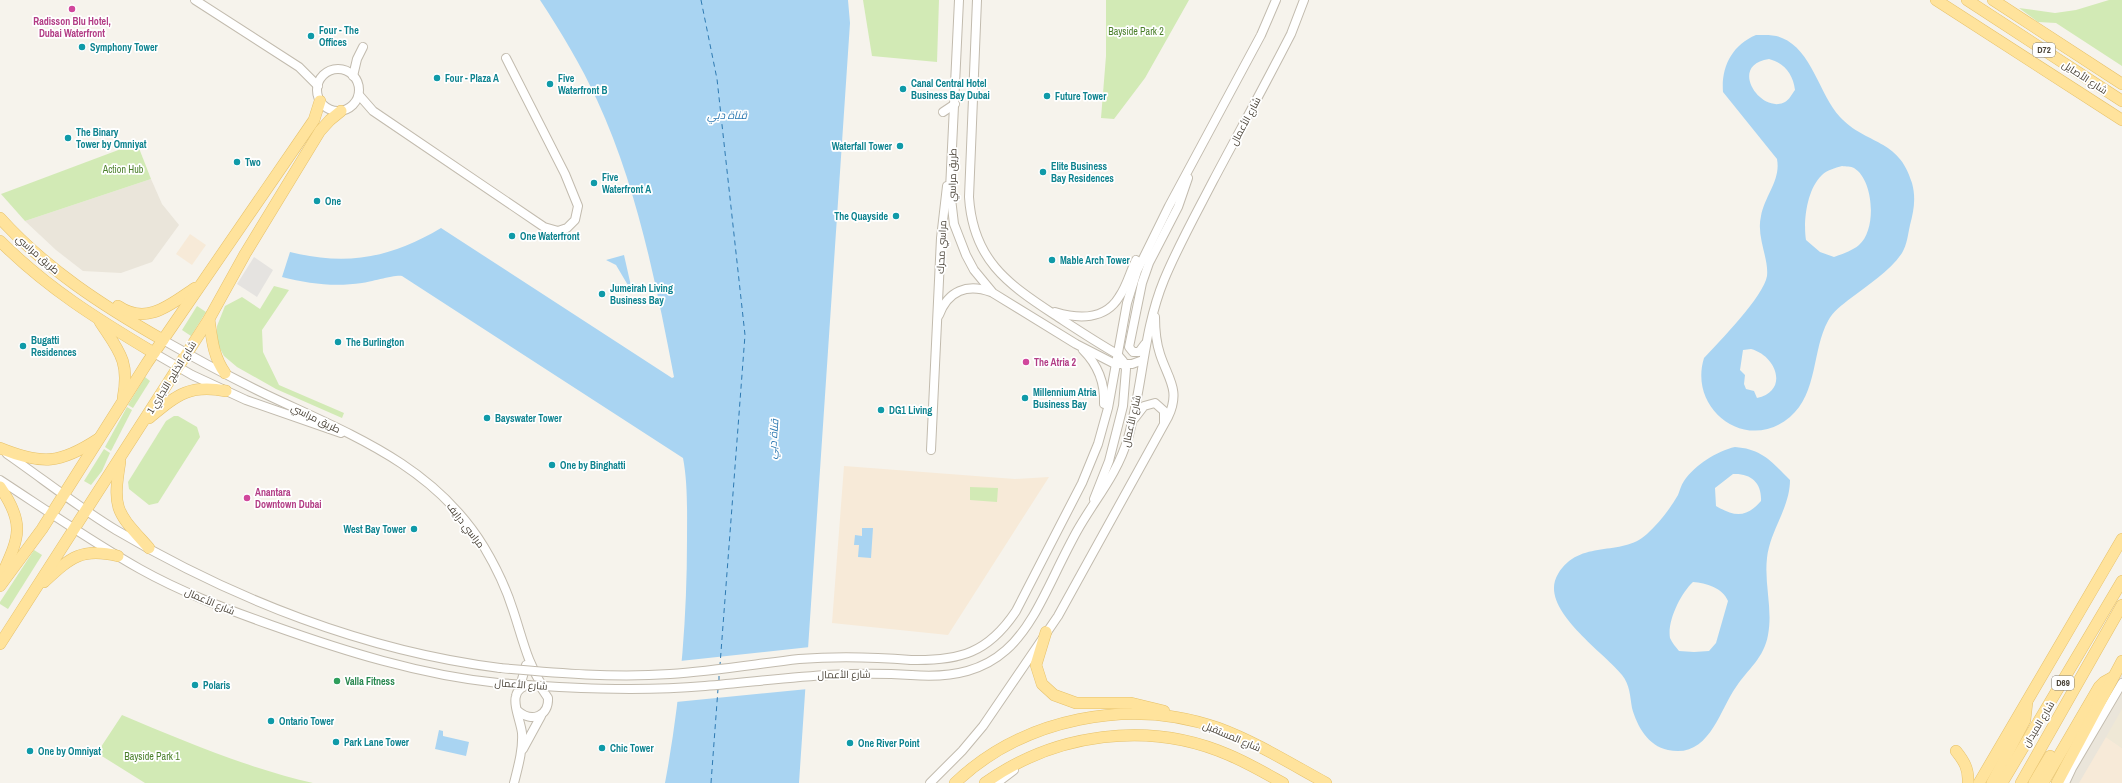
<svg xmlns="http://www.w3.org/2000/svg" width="2122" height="783" font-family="'Archivo Narrow',Cairo,sans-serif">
	<rect width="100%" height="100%" fill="#f6f3ec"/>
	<g fill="#eae5da">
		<polygon points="151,179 162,204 179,225 152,262 121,273 83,271 56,250 25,221"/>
		<polygon points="2122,667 2122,783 2058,783"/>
	</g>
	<g fill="#f7ead8">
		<polygon points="190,234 206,245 192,265 176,254"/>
		<polygon points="844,466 1015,479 1049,477 948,635 832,623"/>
		<polygon points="2106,737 2122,748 2122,783 2079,783"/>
	</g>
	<polygon fill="#efe8d6" points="2122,709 2122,748 2106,737"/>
	<g fill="#d2eab5">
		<polygon points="863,0 939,0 937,62 872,56"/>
		<polygon points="1106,0 1189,0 1145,78 1114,119 1101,118 1106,56"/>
		<polygon points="2109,0 2122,0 2122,66 2056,23 2038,22 2019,8 2055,13 2076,10"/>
		<polygon points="137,143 151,179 25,221 1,194"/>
		<polygon points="274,286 289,290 262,330 263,352 279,385 344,413 342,418 276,389 237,367 224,356 217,343 217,326 225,306 242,297 260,309"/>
		<polygon points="197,306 206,312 191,336 182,330"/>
		<polygon points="145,377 150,381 133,408 128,405"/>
		<polygon points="127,407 132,410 111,451 105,447"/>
		<polygon points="174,416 178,416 197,427 200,437 158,503 149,505 129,489 128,482 166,421"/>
		<polygon points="104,449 110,453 102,471 91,485 84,481"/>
		<polygon points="970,487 998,488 997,502 970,500"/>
		<polygon points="34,550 42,555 8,609 0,604 0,602"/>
		<path d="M122 715C184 741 247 768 313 783H145L97 753Z"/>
	</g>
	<polygon fill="#e5e3e0" points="254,257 273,270 257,297 237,284"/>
	<g fill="#a9d4f2" fill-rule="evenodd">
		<path d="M540 0H848L850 23 799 783H665C680 703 687 622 687 540 687 514 688 484 683 458L402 276C397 274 370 282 362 283 335 287 309 284 282 277L290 252C347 266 391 258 441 228L672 378 674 377C656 283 637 187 597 100 581 65 561 32 540 0Z"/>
		<path d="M1756 35C1764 35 1774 34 1782 38 1812 50 1819 94 1840 117 1866 145 1899 138 1912 183 1916 198 1914 210 1910 225 1908 234 1907 245 1902 253 1890 271 1868 285 1851 298 1842 305 1833 311 1828 321 1812 350 1818 393 1790 417 1746 454 1688 409 1704 358 1719 342 1764 296 1767 276 1769 258 1756 237 1761 216 1765 195 1781 180 1777 159L1723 92C1721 67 1732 45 1756 35ZM1769 59C1784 63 1793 74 1795 90 1792 94 1789 100 1785 102 1761 115 1727 65 1769 59ZM1842 166C1846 167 1851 166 1854 168 1874 180 1877 230 1859 245 1852 251 1842 254 1834 257L1820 252 1806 240C1803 221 1807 189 1822 175 1827 170 1835 168 1842 166ZM1751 349C1777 356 1789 391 1757 398L1754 391 1746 389 1744 384 1745 375 1740 370 1743 350Z"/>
		<polygon points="624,255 631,286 629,287 616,265 606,260"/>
		<path d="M1735 447C1762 449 1771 461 1790 480 1790 508 1770 530 1767 558 1764 584 1773 609 1768 635 1764 658 1748 669 1736 687 1719 711 1709 759 1668 750 1648 746 1637 726 1632 708 1630 696 1630 685 1622 675 1604 652 1537 608 1558 574 1580 538 1621 558 1647 534 1659 523 1670 509 1678 495 1680 490 1681 485 1684 481 1695 465 1717 451 1735 447ZM1733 474C1751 473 1762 483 1761 501 1746 518 1735 517 1716 506L1715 488ZM1693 582C1706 583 1723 588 1728 601L1716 643 1709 651 1694 652 1679 651C1676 647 1672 643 1670 638 1667 621 1681 593 1693 582Z"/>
		<polygon points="862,528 873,528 871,558 858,557 859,545 854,545 855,535 862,536"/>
		<polygon points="439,730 443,731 443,736 469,742 466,756 435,749"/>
	</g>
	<polygon fill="#f6f3ec" points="810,647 808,689 676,702 680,661"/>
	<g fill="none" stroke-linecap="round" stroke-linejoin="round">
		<g stroke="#2e7ab2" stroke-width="1" stroke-dasharray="5 4" stroke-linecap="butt">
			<polyline points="701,0 717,79 745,335 720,665"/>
			<polyline points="719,681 719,673"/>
			<polyline points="711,783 718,689"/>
		</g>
		<defs>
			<g id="minor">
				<polyline points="195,0 299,67 318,86"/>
				<polyline points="959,0 950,190 954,224 966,255 974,270 993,293 1076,344 1115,364 1132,364 1143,360"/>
				<path d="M977 0 969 197C973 259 1006 283 1055 315 1075 328 1096 342 1117 354L1123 361 1126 369 1123 406 1109 461 1094 499"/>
				<circle cx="338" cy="90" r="21"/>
				<polyline points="353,76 357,59 363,47"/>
				<polyline points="359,95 373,111 544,227 558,231 567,228 575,220 578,206 565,174 506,58"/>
				<polyline points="943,112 955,104"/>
				<path d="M1055 312C1078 319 1105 320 1119 297 1127 286 1130 272 1136 260"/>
				<path d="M939 315C948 291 967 283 991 292"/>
				<path d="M163 340C196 359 230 377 265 394 349 434 433 464 484 547 496 567 506 588 513 610 523 640 527 662 544 689"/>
				<polyline points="1145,344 1139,352 1133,352 1129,347 1142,283 1149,263 1178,207 1188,178"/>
				<path d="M1083 350C1098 365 1105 383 1104 404"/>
				<polyline points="154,353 192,375 246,400 341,433"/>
				<polyline points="1134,419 1144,406 1155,403 1164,411 1164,422"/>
				<polyline points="931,450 941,238 947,186"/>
				<path d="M7 454C43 479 78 507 116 530 233 599 365 651 500 668"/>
				<path d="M0 480C46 510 92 542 140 569 181 592 226 609 271 625 344 651 420 675 498 683"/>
				<path d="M911 660C960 661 988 653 1016 611L1082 483 1098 444 1108 408 1127 303 1137 271 1169 206 1261 35 1276 0"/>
				<path d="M911 675C1022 684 1032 612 1077 531 1095 499 1117 475 1128 438 1143 386 1143 331 1164 280 1178 246 1196 214 1213 181 1239 132 1266 83 1291 34L1304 0"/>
				<polyline points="519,690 526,665"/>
				<path d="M518 711C532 723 549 716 548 698L540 686"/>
				<polyline points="523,749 541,716"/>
				<path d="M514 783C518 767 523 750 522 733 521 723 513 705 516 696 517 690 523 686 529 685"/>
				<path d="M930 783 962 751 983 726 1058 616 1168 417C1181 390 1168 379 1160 354 1156 342 1155 329 1155 317"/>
				<polyline points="997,783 1014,770"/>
				<polyline points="2065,783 2072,768 2122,683"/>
			</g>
			<g id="major">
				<polyline points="1936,0 2122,120"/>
				<polyline points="1967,0 2122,101"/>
				<polyline points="1993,0 2122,84"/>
				<path d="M0 218C46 269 103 306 163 340"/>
				<path d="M0 241C47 288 97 319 154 353"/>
				<path d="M118 306C147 326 171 304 195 288"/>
				<path d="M209 319C212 339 213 356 225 373"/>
				<path d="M100 322C119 351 130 361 123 398"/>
				<path d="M149 418C177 395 189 384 226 391"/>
				<path d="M0 448C42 465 60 464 98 439"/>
				<path d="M120 462C112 511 117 512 149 548"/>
				<path d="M0 487C27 526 18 539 0 579"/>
				<path d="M44 582C70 558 81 547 118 556"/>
				<polyline points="0,586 42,529 147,363 314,120 320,101"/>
				<polyline points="1046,632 1036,665 1042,684 1054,695 1076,703 1131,703 1164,711"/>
				<polyline points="0,644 209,319 245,254 320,131 330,120 341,111"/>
				<path d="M1956 751C1964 761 1969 769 1968 783"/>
				<path d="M955 783C1023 718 1130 697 1218 728 1256 742 1291 764 1326 783"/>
				<path d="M985 783C1055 733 1149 720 1229 755 1248 763 1265 773 1283 783"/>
				<polyline points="1979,783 2122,539"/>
				<polyline points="1992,783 2025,720 2027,702"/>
				<polyline points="2002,783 2122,581"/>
				<polyline points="2021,783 2122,605"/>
				<polyline points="2034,783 2050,756"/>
				<polyline points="2043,783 2099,687 2104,682 2113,677"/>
				<polyline points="2057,783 2122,661"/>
			</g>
		</defs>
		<use href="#minor" stroke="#c2bbae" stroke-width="10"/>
		<use href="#major" stroke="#e6c16a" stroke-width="12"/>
		<use href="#minor" stroke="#fff" stroke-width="8"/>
		<use href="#major" stroke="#ffe39c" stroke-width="11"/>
		<defs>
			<g id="minor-bridge">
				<path d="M500 668C557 673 613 678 670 674 713 671 756 664 799 659 837 656 874 657 911 660"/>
				<path d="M498 683C566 688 636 692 705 686 777 680 838 670 911 675"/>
			</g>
		</defs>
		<use href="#minor-bridge" stroke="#c2bbae" stroke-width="10" stroke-linecap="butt"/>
		<use href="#minor-bridge" stroke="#fff" stroke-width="8"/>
	</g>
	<g fill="#d1479c" stroke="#fff" stroke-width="1.5">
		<circle cx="72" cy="9" r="4"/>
		<circle cx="1026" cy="362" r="4"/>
		<circle cx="247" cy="498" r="4"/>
	</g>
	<g fill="#0f9aa8" stroke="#fff" stroke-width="1.5">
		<circle cx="311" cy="36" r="4"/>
		<circle cx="82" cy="47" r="4"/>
		<circle cx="437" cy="78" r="4"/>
		<circle cx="550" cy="84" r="4"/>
		<circle cx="903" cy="89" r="4"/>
		<circle cx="1047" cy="96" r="4"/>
		<circle cx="68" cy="138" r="4"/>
		<circle cx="900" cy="146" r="4"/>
		<circle cx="237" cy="162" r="4"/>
		<circle cx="1043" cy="172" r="4"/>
		<circle cx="594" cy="183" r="4"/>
		<circle cx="317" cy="201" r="4"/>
		<circle cx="896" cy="216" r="4"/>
		<circle cx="512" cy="236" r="4"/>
		<circle cx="1052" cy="260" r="4"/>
		<circle cx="602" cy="294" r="4"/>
		<circle cx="338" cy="342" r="4"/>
		<circle cx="23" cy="346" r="4"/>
		<circle cx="1025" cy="398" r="4"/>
		<circle cx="881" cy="410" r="4"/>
		<circle cx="487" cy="418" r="4"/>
		<circle cx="552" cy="465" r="4"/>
		<circle cx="414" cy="529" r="4"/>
		<circle cx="195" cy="685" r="4"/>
		<circle cx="271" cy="721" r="4"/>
		<circle cx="336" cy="742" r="4"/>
		<circle cx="850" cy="743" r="4"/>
		<circle cx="602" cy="748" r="4"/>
		<circle cx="30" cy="751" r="4"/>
	</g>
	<circle fill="#2e9e5b" stroke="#fff" stroke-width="1.5" cx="337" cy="681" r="4"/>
	<g text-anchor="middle" stroke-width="3.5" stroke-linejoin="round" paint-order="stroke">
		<g fill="#fff" stroke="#817c74" stroke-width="1">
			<rect x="2033" y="43" width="22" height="14" rx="3"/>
			<rect x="2052" y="676" width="22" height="14" rx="3"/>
		</g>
		<g font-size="9" font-weight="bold" fill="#4b4439">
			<text x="2044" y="53">D72</text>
			<text x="2063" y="686">D69</text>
		</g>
		<g font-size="10" font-weight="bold" fill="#b23c85" stroke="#fff" text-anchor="start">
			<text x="72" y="25" text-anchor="middle">Radisson Blu Hotel,<tspan x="72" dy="12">Dubai Waterfront</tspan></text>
			<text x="1034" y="366">The Atria 2</text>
			<text x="255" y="496">Anantara<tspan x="255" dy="12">Downtown Dubai</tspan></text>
		</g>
		<g font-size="10" font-weight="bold" fill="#0d838f" stroke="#fff" text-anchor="start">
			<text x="319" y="34">Four - The<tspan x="319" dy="12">Offices</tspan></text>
			<text x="90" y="51">Symphony Tower</text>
			<text x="445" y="82">Four - Plaza A</text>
			<text x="558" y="82">Five<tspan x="558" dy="12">Waterfront B</tspan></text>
			<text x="911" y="87">Canal Central Hotel<tspan x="911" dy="12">Business Bay Dubai</tspan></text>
			<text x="1055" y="100">Future Tower</text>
			<text x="76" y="136">The Binary<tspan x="76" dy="12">Tower by Omniyat</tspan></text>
			<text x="892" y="150" text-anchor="end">Waterfall Tower</text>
			<text x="245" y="166">Two</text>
			<text x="1051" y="170">Elite Business<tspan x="1051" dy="12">Bay Residences</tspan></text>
			<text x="602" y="181">Five<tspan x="602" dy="12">Waterfront A</tspan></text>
			<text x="325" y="205">One</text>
			<text x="888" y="220" text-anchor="end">The Quayside</text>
			<text x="520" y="240">One Waterfront</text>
			<text x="1060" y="264">Mable Arch Tower</text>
			<text x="610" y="292">Jumeirah Living<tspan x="610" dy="12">Business Bay</tspan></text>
			<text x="31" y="344">Bugatti<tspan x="31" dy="12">Residences</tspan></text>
			<text x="346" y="346">The Burlington</text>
			<text x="1033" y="396">Millennium Atria<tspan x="1033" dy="12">Business Bay</tspan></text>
			<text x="889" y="414">DG1 Living</text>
			<text x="495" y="422">Bayswater Tower</text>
			<text x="560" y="469">One by Binghatti</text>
			<text x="406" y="533" text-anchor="end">West Bay Tower</text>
			<text x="203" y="689">Polaris</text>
			<text x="279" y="725">Ontario Tower</text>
			<text x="344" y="746">Park Lane Tower</text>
			<text x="858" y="747">One River Point</text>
			<text x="610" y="752">Chic Tower</text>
			<text x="38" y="755">One by Omniyat</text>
		</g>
		<g font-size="10" fill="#4a7f2a" stroke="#fff">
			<text x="1136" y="35">Bayside Park 2</text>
			<text x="123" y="173">Action Hub</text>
			<text x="152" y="760">Bayside Park 1</text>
		</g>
		<g font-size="10" fill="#4b4439" stroke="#fff">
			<text transform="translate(2085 77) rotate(33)" y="4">شارع الأصايل</text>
			<text transform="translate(1245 121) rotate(-62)" y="4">شارع الأعمال</text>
			<text transform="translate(952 175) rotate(-89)" y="4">طريق مراسي</text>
			<text transform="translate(941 247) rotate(-87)" y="4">مراسي محرك</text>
			<text transform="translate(38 254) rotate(41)" y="4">طريق مراسي</text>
			<text transform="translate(171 377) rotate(-58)" y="4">شارع الخليج التجاري 1</text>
			<text transform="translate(316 418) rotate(26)" y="4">طريق مراسي</text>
			<text transform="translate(1131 421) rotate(-77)" y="4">شارع الأعمال</text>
			<text transform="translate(466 525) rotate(52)" y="4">مراسي درايف</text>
			<text transform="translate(210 601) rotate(23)" y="4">شارع الأعمال</text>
			<text transform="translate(844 674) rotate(-1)" y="4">شارع الأعمال</text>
			<text transform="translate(521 684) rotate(4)" y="4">شارع الأعمال</text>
			<text transform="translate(2038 724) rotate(-59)" y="4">شارع الميدان</text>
			<text transform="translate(1232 736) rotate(23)" y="4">شارع المستقبل</text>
		</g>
		<g font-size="10" font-weight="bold" fill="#27864d" stroke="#fff" text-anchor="start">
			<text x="345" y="685">Valla Fitness</text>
		</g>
		<g font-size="11" font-style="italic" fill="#2e7ab2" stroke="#fff">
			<text x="727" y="119">قناة دبي</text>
			<text transform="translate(773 439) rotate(-86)" y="4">قناة دبي</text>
		</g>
	</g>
</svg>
